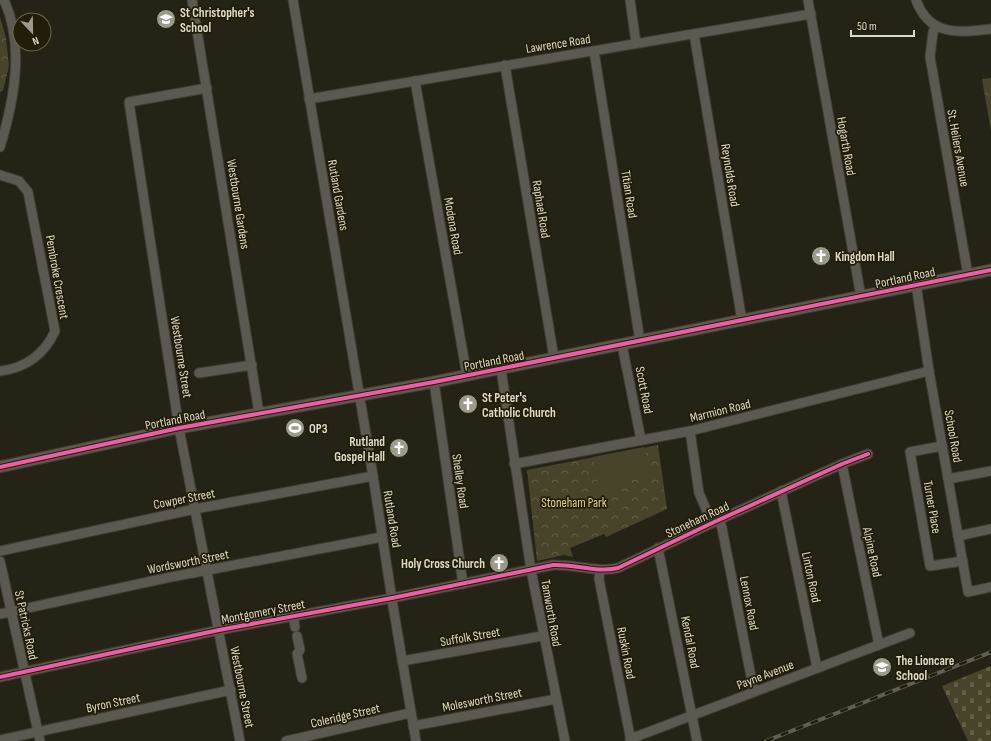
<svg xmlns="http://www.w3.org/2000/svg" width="991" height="741" font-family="'Sofia Sans Condensed',sans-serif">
	<defs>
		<pattern id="cemetery-stones" width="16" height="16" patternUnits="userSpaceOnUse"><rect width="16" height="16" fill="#48442a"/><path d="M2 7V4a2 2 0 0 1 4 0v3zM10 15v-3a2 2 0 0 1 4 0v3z" fill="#625e48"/></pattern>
		<pattern id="park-crowns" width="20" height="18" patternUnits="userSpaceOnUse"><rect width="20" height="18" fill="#48442a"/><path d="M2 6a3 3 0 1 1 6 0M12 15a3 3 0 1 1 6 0" fill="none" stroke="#625e48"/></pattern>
	</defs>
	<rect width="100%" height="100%" fill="#252315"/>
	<polygon fill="url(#cemetery-stones)" points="991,666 991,741 968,741 942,686"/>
	<g fill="url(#park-crowns)">
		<polygon points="0,17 6,38 9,66 3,91 0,92"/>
		<polygon points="991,78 991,132 982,79"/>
		<polygon points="658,445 667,509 606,537 604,534 570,548 573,557 564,555 537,561 527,470"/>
	</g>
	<polygon fill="#48442a" points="644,447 650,477 620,482 622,493 600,497 593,457"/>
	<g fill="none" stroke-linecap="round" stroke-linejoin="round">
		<defs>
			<g id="minor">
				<polyline points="192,0 259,413"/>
				<polyline points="293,0 373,476 393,606 416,741"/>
				<polyline points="630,0 636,43"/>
				<polyline points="808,0 861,297"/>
				<path d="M916 0C929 36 958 33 991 29"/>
				<polyline points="936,26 933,32 930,57 968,275"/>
				<polyline points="694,34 742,321"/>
				<polyline points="594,51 640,341"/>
				<polyline points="505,65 554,358"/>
				<polyline points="415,81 467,376"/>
				<polyline points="207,88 129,102 179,428 240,741"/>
				<polyline points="309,99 811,14"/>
				<path d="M0 147C14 101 25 46 4 0"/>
				<path d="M0 175 19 181 28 192 55 331C44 355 26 368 0 371"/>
				<polyline points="916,284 929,371 968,592 991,587"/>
				<polyline points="622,345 641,440"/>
				<polyline points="501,369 531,570 565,741"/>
				<polyline points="199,373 252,365"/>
				<polyline points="434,382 463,584"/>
				<polyline points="690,431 699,493 712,523"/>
				<polyline points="942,446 910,452 930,566 963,561"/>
				<polyline points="514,464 690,431 929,371"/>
				<polyline points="842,464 879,645"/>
				<polyline points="948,479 991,471"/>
				<polyline points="781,491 817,668"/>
				<polyline points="719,519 722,528 754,692"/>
				<polyline points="958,536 991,529"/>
				<polyline points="658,548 697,741"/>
				<polyline points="0,551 195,509 373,476"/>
				<polyline points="0,561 40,741"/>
				<polyline points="600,570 599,579 631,741"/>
				<polyline points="0,614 166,578 382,537"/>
				<polyline points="293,615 295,627"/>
				<polyline points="297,636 300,650 297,654 302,678"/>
				<polyline points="402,661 542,636"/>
				<path d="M0 677 219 630 392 598 553 565C575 564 597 573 618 568L712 523 842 464 868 454"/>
				<polyline points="413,726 556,699"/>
				<polyline points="630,739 910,633"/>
				<polyline points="0,740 231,690"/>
				<polyline points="286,741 410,713"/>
			</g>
			<polyline id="tertiary" points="0,467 179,428 434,382 991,270"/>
		</defs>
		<use href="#minor" stroke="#3f3d33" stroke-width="11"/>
		<use href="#tertiary" stroke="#3f3d33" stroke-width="13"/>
		<use href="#minor" stroke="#5c5a50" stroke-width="9"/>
		<use href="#tertiary" stroke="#5c5a50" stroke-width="11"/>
		<defs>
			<polyline id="rail" points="766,741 991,652"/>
		</defs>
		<use href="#rail" stroke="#615f55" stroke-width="4"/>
		<use href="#rail" stroke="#221d06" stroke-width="2.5" stroke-dasharray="8" stroke-linecap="butt"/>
		<defs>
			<g id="cycleway">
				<polyline points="0,467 179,428 434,382 991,270"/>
				<path d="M0 677 219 630 392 598 553 565C575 564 597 573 618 568L712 523 842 464 868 454"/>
			</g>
		</defs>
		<use href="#cycleway" stroke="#221d06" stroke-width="6"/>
		<use href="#cycleway" stroke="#f35aa7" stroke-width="4"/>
	</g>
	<defs>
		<symbol id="school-disc" viewBox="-11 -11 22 22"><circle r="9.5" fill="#9d9a8c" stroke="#221d06"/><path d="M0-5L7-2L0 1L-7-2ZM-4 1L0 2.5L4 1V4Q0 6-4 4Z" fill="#fff"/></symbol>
		<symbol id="church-disc" viewBox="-11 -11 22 22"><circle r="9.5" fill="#9d9a8c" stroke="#221d06"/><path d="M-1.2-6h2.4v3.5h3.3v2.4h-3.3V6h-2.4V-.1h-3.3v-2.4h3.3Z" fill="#fff"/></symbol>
		<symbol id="stadium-disc" viewBox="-11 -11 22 22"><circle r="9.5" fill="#9d9a8c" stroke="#221d06"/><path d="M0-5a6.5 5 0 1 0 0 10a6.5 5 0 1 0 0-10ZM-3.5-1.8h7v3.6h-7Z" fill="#fff"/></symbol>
	</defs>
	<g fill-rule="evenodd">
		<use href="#school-disc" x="155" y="8" width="22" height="22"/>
		<use href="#church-disc" x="810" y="245" width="22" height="22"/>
		<use href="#church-disc" x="457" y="393" width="22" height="22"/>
		<use href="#stadium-disc" x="284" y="417" width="22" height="22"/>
		<use href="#church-disc" x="388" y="437" width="22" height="22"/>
		<use href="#church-disc" x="488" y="552" width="22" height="22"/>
		<use href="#school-disc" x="871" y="656" width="22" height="22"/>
	</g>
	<g text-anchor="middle" stroke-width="3.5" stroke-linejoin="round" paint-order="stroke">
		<g font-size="13" font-weight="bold" fill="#dddacc" stroke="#221d06" text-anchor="start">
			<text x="180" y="17">St Christopher's<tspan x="180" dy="15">School</tspan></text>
			<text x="835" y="261">Kingdom Hall</text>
			<text x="482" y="402">St Peter's<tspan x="482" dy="15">Catholic Church</tspan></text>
			<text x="309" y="433">OP3</text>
			<text x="385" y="446" text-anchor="end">Rutland<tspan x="385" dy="15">Gospel Hall</tspan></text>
			<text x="485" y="568" text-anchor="end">Holy Cross Church</text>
			<text x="896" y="665">The Lioncare<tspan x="896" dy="15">School</tspan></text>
		</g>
		<g font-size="13" fill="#dddacc" stroke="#221d06">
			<text transform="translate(558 43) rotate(-9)" y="5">Lawrence Road</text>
			<text transform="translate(847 146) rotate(80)" y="5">Hogarth Road</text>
			<text transform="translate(959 148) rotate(80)" y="5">St. Heliers Avenue</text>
			<text transform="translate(731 175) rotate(81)" y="5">Reynolds Road</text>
			<text transform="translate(630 194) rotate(81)" y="5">Titian Road</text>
			<text transform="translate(339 195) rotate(80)" y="5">Rutland Gardens</text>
			<text transform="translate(239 204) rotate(81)" y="5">Westbourne Gardens</text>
			<text transform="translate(542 209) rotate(81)" y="5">Raphael Road</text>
			<text transform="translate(454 226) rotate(80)" y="5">Modena Road</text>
			<text transform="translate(58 277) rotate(80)" y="5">Pembroke Crescent</text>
			<text transform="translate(905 277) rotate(-12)" y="5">Portland Road</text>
			<text transform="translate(182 357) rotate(81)" y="5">Westbourne Street</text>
			<text transform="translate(494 360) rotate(-11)" y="5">Portland Road</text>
			<text transform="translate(645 390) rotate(79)" y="5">Scott Road</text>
			<text transform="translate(720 410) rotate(-14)" y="5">Marmion Road</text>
			<text transform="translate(175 419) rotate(-11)" y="5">Portland Road</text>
			<text transform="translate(954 436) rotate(80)" y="5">School Road</text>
			<text transform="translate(461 481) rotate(82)" y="5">Shelley Road</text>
			<text transform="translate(184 498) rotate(-11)" y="5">Cowper Street</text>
			<text transform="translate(933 507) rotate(80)" y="5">Turner Place</text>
			<text transform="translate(393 519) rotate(81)" y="5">Rutland Road</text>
			<text transform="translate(697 519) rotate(-25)" y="5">Stoneham Road</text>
			<text transform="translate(873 552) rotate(78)" y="5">Alpine Road</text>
			<text transform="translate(188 561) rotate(-11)" y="5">Wordsworth Street</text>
			<text transform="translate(812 577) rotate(78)" y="5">Linton Road</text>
			<text transform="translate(750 603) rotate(79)" y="5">Lennox Road</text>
			<text transform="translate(263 611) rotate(-11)" y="5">Montgomery Street</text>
			<text transform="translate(552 613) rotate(80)" y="5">Tamworth Road</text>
			<text transform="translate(27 625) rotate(78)" y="5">St Patricks Road</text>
			<text transform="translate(470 636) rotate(-10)" y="5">Suffolk Street</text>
			<text transform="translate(691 642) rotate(79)" y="5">Kendal Road</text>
			<text transform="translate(627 653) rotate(79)" y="5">Ruskin Road</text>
			<text transform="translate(765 674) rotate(-21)" y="5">Payne Avenue</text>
			<text transform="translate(243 687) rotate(79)" y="5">Westbourne Street</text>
			<text transform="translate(482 699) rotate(-11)" y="5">Molesworth Street</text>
			<text transform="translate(113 702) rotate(-12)" y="5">Byron Street</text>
			<text transform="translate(345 715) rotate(-13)" y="5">Coleridge Street</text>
		</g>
		<g font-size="13" fill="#e2d590" stroke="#221d06">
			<text x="574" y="507">Stoneham Park</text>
		</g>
	</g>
	<g transform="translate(32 32) rotate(158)"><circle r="19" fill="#221d06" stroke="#6d6955"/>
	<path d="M0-3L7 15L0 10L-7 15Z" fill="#9d9a8c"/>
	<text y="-6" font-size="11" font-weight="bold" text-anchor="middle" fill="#dddacc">N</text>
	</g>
	<path d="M851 30v6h63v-6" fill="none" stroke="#dddacc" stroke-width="2"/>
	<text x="857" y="30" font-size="12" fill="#dddacc" stroke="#221d06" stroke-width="3" paint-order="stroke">50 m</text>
</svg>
